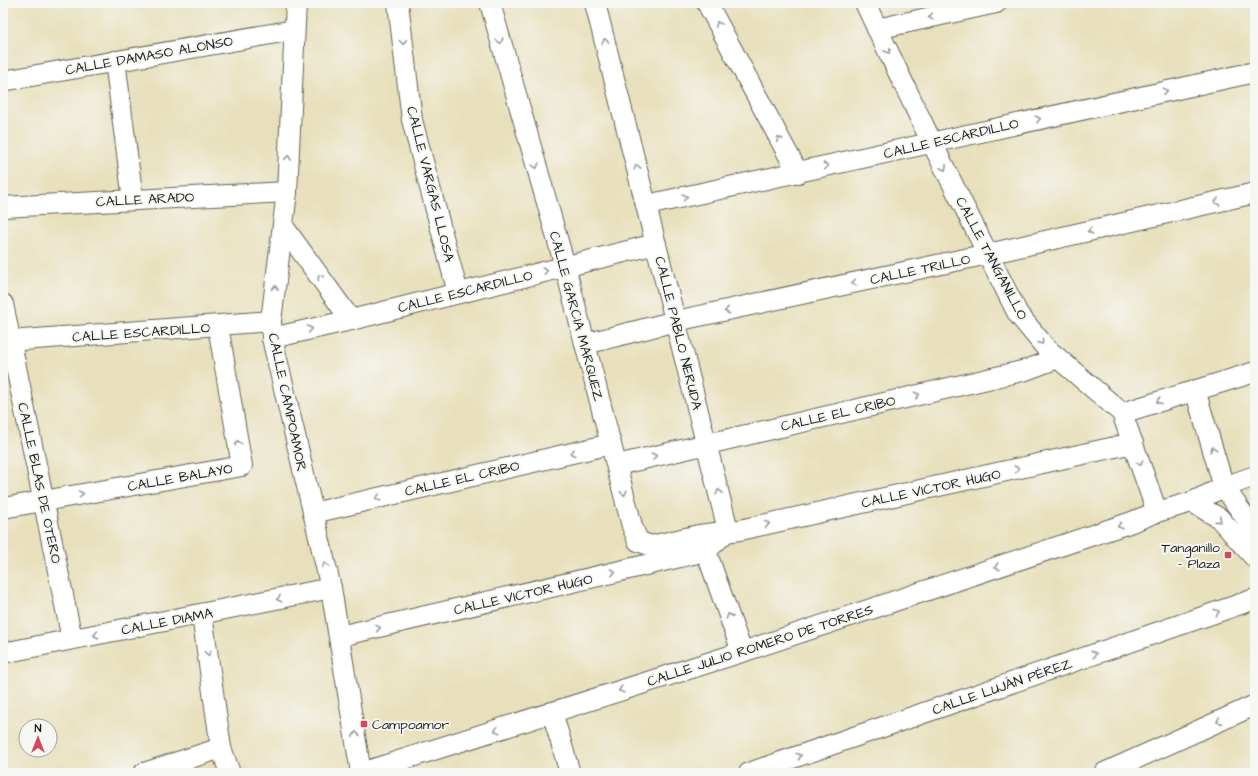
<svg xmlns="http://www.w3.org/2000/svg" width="1258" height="776" font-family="'Architects Daughter',sans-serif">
	<rect width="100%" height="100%" fill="#f6f6f2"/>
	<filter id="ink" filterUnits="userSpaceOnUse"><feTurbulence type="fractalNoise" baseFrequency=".025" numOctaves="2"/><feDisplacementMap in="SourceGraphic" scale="8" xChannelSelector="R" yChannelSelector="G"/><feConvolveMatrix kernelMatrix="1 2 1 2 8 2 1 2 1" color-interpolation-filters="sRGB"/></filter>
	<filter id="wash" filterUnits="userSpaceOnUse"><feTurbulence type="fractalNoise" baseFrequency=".012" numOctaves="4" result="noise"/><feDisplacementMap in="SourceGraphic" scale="16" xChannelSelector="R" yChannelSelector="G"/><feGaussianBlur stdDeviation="0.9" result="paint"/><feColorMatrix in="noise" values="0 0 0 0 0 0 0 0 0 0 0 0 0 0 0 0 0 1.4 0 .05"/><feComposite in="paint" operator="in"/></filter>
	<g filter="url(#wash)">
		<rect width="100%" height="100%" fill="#e8e0bc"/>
	</g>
	<g filter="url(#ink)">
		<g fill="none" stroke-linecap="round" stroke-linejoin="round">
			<defs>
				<g id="minor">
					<polyline points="296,3 287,192 271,321 272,338 331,588 361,773"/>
					<polyline points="398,3 412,120 458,293"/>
					<polyline points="490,3 565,266 632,526 638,541 651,546 699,535 740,530 1133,443"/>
					<polyline points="595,3 728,530"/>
					<polyline points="707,3 798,173"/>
					<polyline points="865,3 931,141 1018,314 1046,348 1122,413 1157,512"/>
					<polyline points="877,29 996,3"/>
					<polyline points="115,61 133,200"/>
					<polyline points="3,81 294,30"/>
					<polyline points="647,205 1255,72"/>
					<polyline points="3,207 287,192"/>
					<polyline points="283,226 351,320"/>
					<polyline points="3,304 72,639"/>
					<polyline points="272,338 351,320 656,244"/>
					<polyline points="10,341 271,321"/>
					<polyline points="585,344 676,321 988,254 1255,193"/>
					<polyline points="1195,390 1224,487 1255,531"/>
					<polyline points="1122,413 1255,372"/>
					<polyline points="617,465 1026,370 1058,358"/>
					<polyline points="1192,502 1219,518 1255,558"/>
					<polyline points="3,508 242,466 218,326"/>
					<polyline points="313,513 611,444"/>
					<polyline points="706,551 742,652"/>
					<polyline points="202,615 221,748 230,773"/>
					<polyline points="340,636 706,551 728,530"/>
					<polyline points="3,653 331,588"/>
					<polyline points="552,712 570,773"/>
					<polyline points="144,773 221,748"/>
					<polyline points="361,773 742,652 1129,523 1157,512 1192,502 1224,487 1255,476"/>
					<polyline points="749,773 1255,599"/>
					<polyline points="1104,773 1255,705"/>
				</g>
			</defs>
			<use href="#minor" stroke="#636154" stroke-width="22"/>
			<use href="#minor" stroke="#fff" stroke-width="20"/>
		</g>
		<defs><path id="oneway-chevron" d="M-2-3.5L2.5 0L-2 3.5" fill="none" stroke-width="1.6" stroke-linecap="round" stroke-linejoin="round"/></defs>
		<g stroke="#999">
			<use href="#oneway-chevron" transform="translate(931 17) rotate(168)"/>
			<use href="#oneway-chevron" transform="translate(718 24) rotate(-118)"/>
			<use href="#oneway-chevron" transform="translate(500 41) rotate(74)"/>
			<use href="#oneway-chevron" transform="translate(605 41) rotate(-104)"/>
			<use href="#oneway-chevron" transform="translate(403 42) rotate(83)"/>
			<use href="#oneway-chevron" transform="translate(888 51) rotate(64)"/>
			<use href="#oneway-chevron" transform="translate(1165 91) rotate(-12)"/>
			<use href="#oneway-chevron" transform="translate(1038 119) rotate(-12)"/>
			<use href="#oneway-chevron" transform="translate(779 139) rotate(-118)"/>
			<use href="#oneway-chevron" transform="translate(288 158) rotate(-87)"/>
			<use href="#oneway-chevron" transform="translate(536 166) rotate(74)"/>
			<use href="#oneway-chevron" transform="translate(826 166) rotate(-13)"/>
			<use href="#oneway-chevron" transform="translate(637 167) rotate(-104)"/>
			<use href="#oneway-chevron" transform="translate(944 168) rotate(63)"/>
			<use href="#oneway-chevron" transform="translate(685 197) rotate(-12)"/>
			<use href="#oneway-chevron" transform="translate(1217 202) rotate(167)"/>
			<use href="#oneway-chevron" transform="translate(1090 231) rotate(167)"/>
			<use href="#oneway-chevron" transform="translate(545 271) rotate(-14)"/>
			<use href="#oneway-chevron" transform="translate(320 277) rotate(-125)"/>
			<use href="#oneway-chevron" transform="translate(854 283) rotate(168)"/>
			<use href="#oneway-chevron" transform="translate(275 288) rotate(-83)"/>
			<use href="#oneway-chevron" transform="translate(727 311) rotate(168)"/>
			<use href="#oneway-chevron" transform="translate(310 329) rotate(-12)"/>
			<use href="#oneway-chevron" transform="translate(1041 342) rotate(51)"/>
			<use href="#oneway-chevron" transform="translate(917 395) rotate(-13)"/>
			<use href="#oneway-chevron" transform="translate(1159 401) rotate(162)"/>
			<use href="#oneway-chevron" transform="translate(238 443) rotate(-100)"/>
			<use href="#oneway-chevron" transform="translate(1213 449) rotate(-107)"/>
			<use href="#oneway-chevron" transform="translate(573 453) rotate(167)"/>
			<use href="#oneway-chevron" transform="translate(654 456) rotate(-14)"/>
			<use href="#oneway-chevron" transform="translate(1140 463) rotate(71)"/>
			<use href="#oneway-chevron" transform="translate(1017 469) rotate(-12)"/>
			<use href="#oneway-chevron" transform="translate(719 492) rotate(-104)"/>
			<use href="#oneway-chevron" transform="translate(624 493) rotate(76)"/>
			<use href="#oneway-chevron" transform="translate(81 494) rotate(-10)"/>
			<use href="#oneway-chevron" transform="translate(378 498) rotate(167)"/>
			<use href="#oneway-chevron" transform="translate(1219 520) rotate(41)"/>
			<use href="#oneway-chevron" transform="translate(767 524) rotate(-12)"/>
			<use href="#oneway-chevron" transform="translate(1120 526) rotate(162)"/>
			<use href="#oneway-chevron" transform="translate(325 565) rotate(-103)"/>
			<use href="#oneway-chevron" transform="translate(997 567) rotate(162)"/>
			<use href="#oneway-chevron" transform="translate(613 572) rotate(-13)"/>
			<use href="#oneway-chevron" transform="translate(279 599) rotate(168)"/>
			<use href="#oneway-chevron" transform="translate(1217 612) rotate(-19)"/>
			<use href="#oneway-chevron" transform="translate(729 616) rotate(-109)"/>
			<use href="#oneway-chevron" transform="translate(378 628) rotate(-13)"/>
			<use href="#oneway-chevron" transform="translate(96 635) rotate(169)"/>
			<use href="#oneway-chevron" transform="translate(208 653) rotate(82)"/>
			<use href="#oneway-chevron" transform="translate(1094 654) rotate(-19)"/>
			<use href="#oneway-chevron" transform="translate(621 690) rotate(163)"/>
			<use href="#oneway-chevron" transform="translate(1219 721) rotate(156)"/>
			<use href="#oneway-chevron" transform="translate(497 730) rotate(162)"/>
			<use href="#oneway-chevron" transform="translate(356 734) rotate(-98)"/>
			<use href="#oneway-chevron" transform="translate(799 756) rotate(-19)"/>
		</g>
	</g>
	<g fill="#d1495b" stroke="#f6f6f2" stroke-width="1.5">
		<rect x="1224" y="551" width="8" height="8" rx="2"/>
		<rect x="360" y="720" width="8" height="8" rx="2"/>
	</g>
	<g text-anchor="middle" stroke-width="4" stroke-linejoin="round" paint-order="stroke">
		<g font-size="14" fill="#1c1c1c" stroke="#f6f6f2">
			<text transform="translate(149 55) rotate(-10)" y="5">CALLE DAMASO ALONSO</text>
			<text transform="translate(951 138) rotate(-13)" y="5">CALLE ESCARDILLO</text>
			<text transform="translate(431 184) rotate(76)" y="5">CALLE VARGAS LLOSA</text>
			<text transform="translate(145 199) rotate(-3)" y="5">CALLE ARADO</text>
			<text transform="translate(992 258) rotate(62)" y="5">CALLE TANGANILLO</text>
			<text transform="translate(920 269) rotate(-12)" y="5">CALLE TRILLO</text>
			<text transform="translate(465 291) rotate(-14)" y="5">CALLE ESCARDILLO</text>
			<text transform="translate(577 316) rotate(75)" y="5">CALLE GARCIA MARQUEZ</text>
			<text transform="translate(141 332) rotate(-4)" y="5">CALLE ESCARDILLO</text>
			<text transform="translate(679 333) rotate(76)" y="5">CALLE PABLO NERUDA</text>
			<text transform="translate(288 402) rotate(78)" y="5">CALLE CAMPOAMOR</text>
			<text transform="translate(838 413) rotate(-13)" y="5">CALLE EL CRIBO</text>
			<text transform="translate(180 477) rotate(-10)" y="5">CALLE BALAYO</text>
			<text transform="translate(462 478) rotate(-13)" y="5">CALLE EL CRIBO</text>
			<text transform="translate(40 483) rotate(78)" y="5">CALLE BLAS DE OTERO</text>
			<text transform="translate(931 488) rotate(-12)" y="5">CALLE VICTOR HUGO</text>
			<text transform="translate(523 594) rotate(-13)" y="5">CALLE VICTOR HUGO</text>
			<text transform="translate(167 621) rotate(-11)" y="5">CALLE DIAMA</text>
			<text transform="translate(760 645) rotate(-18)" y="5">CALLE JULIO ROMERO DE TORRES</text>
			<text transform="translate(1002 686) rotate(-19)" y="5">CALLE LUJÁN PÉREZ</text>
		</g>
		<g font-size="14" fill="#1c1c1c" stroke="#f6f6f2" text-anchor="end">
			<text x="1220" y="552">Tanganillo<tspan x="1220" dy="16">- Plaza</tspan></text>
			<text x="372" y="729" text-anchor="start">Campoamor</text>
		</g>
	</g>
	<rect width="1258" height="776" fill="none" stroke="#f6f6f2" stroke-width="16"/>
	<g transform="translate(38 738)"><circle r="19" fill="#f6f6f2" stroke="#9f9f9c"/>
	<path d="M0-3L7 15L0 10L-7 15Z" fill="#d1495b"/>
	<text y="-6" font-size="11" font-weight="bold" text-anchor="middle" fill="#1c1c1c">N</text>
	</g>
</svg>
